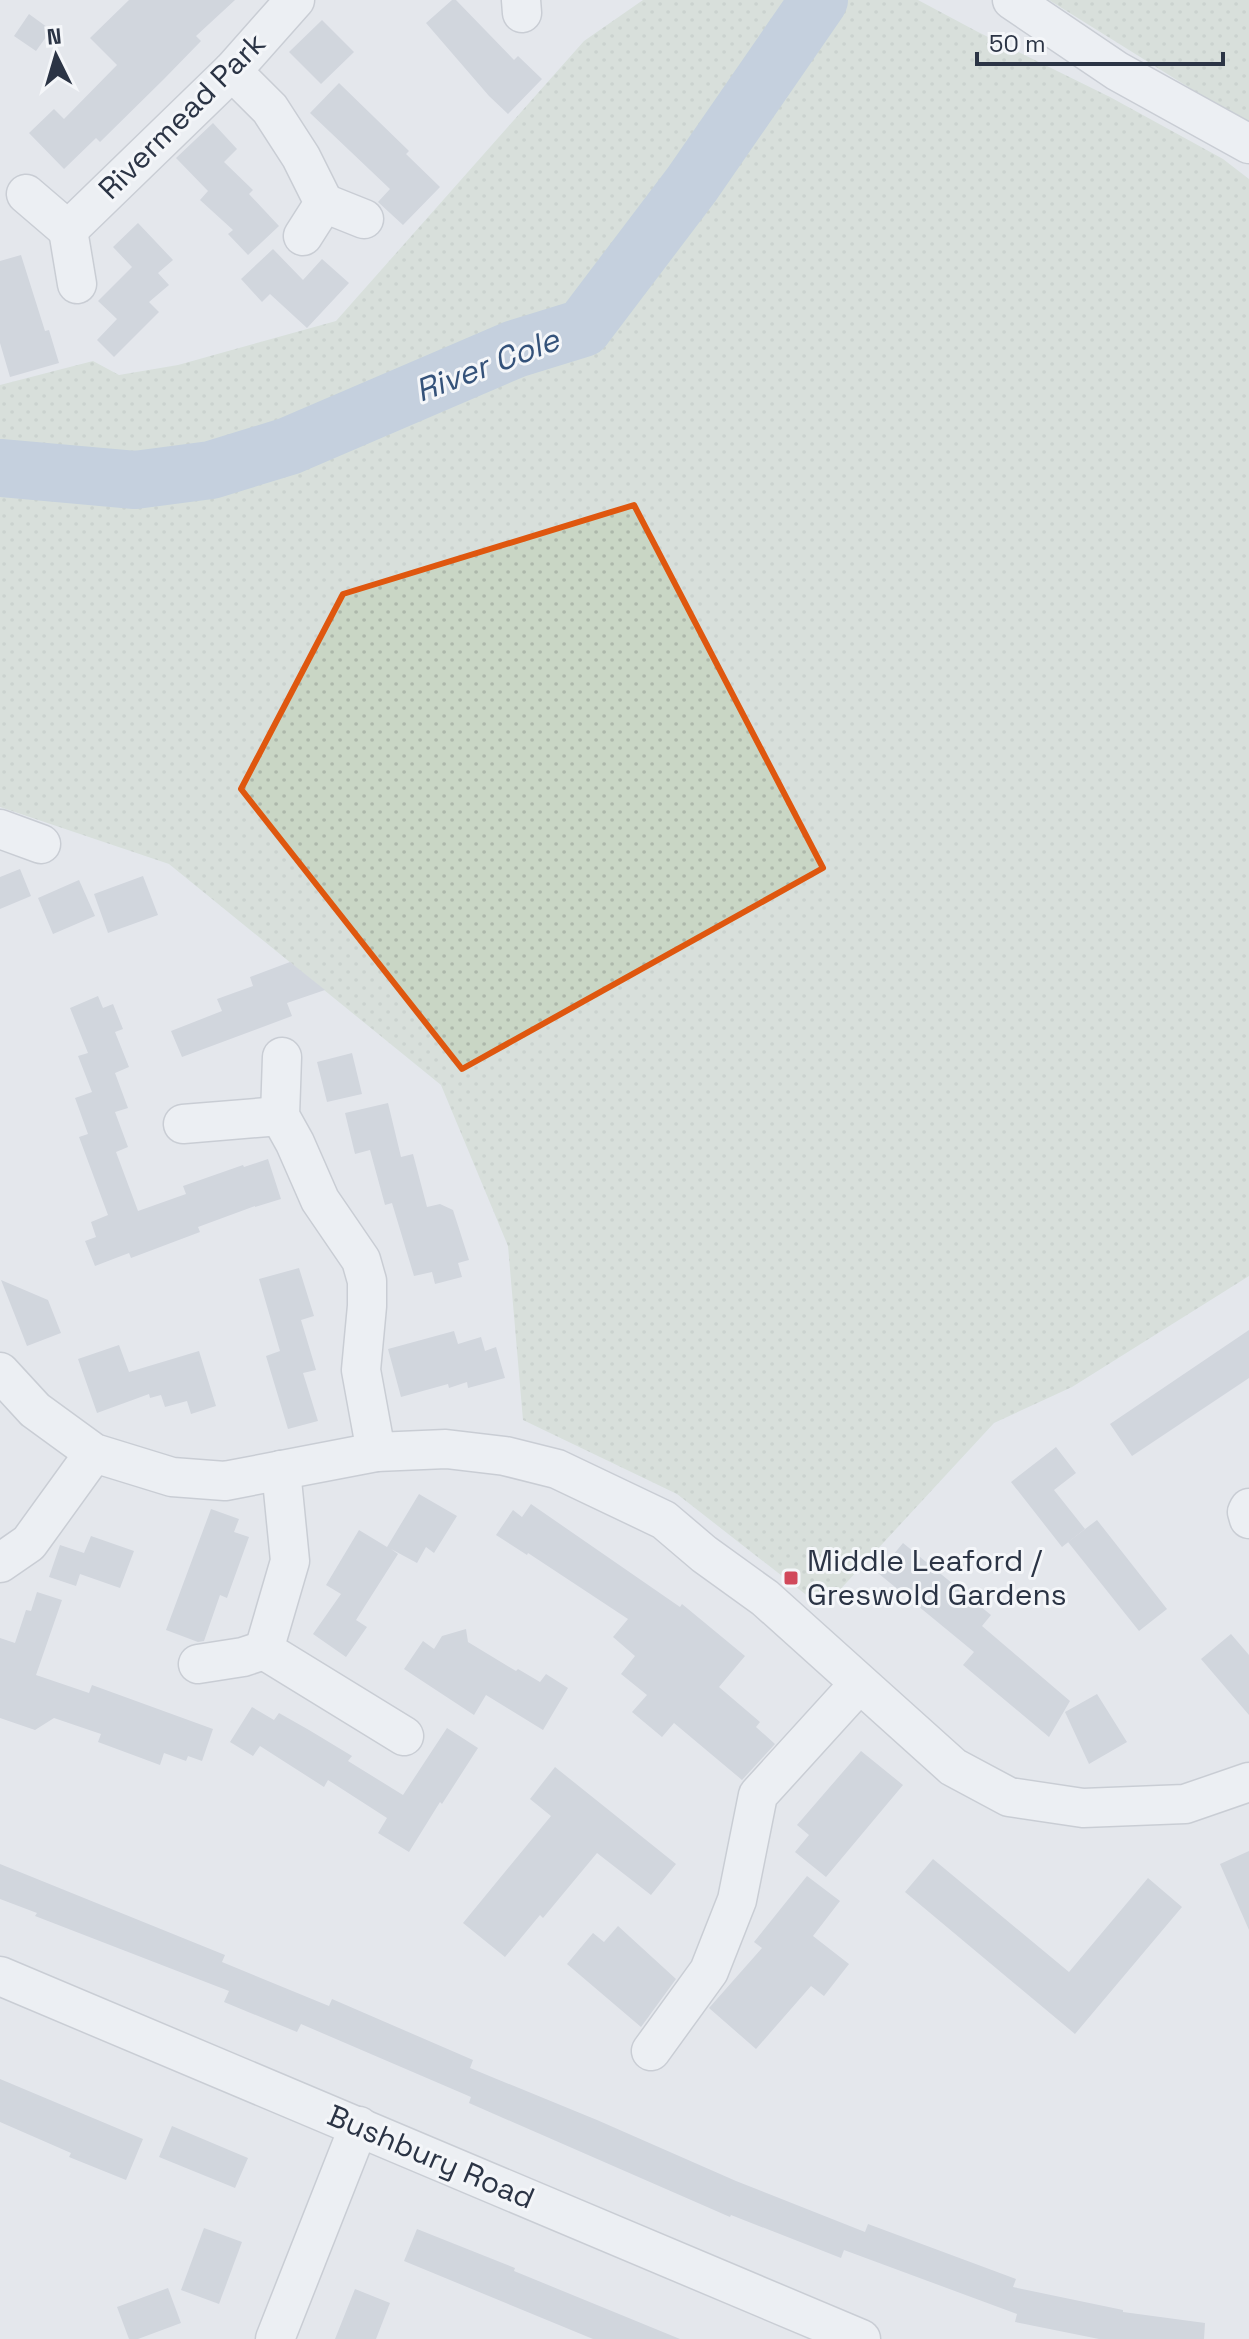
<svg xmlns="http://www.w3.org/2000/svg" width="1249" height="2339" viewBox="0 0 1249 2339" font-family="'Space Grotesk',sans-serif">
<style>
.park{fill:url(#park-dots)}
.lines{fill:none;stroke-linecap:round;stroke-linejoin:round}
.river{stroke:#9fb4cc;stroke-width:58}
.building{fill:#bbc0ca}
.minor-casing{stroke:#a9aeb7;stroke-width:41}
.minor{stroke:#f7f8fa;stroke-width:38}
.marked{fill:none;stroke:#df570f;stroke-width:6;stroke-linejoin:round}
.poi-dot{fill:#d1495b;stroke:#f4f6f9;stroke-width:3}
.labels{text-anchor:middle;stroke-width:6;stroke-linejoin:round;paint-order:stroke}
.street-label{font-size:30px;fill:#2b3445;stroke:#f4f6f9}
.poi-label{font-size:30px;fill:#2b3445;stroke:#f4f6f9;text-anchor:start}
.water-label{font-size:32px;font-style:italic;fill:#34527a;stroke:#f4f6f9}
</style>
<defs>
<pattern id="park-dots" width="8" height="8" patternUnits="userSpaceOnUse" patternTransform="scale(2)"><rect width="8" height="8" fill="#c9d6c5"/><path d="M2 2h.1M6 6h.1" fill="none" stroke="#adb8ab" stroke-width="1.8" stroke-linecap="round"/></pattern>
</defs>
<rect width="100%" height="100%" fill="#e4e7ec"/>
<!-- park -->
<g class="park">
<polygon points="643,0 918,0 978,32 1110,97 1223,159 1249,179 1249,1276 1072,1387 994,1423 823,1608 677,1494 523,1420 508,1246 441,1085 169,864 0,807 0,385 93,361 119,375 178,365 336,321 584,41"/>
<polygon points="1049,0 1249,0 1249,125"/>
</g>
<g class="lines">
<!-- river -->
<polyline class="river" points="0,468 135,480 211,470 289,446 515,349 583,328 692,184 819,0"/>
</g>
<!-- building -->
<g class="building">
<polygon points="129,0 235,0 196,36 201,41 164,79 100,142 96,138 64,169 29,133 54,109 64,119 117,65 90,38"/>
<polygon points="452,0 456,0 514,60 518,56 542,79 508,114 489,96 426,23"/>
<polygon points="29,14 51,30 36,51 14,36"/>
<polygon points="322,20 354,52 321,84 289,52"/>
<polygon points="339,83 409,151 406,154 440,187 403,225 378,202 390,189 310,113"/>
<polygon points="213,123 237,149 224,162 253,190 249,194 279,226 248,255 228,234 233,230 200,200 208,191 176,158"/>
<polygon points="138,223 173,260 158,273 169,285 149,302 159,312 114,357 97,340 117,319 98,301 132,267 113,247"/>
<polygon points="273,249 303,280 322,259 349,283 307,328 270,294 262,302 241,279"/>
<polygon points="21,255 45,331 49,330 59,363 10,377 0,343 0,261"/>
<polygon points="20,869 31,896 0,909 0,877"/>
<polygon points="143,876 158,915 108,933 94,894"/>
<polygon points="79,880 95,916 53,934 38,898"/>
<polygon points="290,962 325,990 287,1003 292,1016 182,1057 171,1031 222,1011 217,999 253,986 250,977"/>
<polygon points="98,996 103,1008 113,1004 123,1029 115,1032 129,1067 115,1073 128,1108 115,1112 128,1147 116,1152 138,1211 186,1194 183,1186 243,1165 244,1167 268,1159 281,1199 255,1207 255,1206 198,1227 200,1232 131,1258 129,1253 95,1266 85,1241 96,1237 91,1222 108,1215 79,1137 88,1134 75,1098 92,1092 78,1056 88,1053 70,1008"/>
<polygon points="352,1053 362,1094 327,1102 317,1062"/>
<polygon points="388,1103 401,1157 413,1154 427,1207 440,1204 453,1210 469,1260 458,1263 462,1277 435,1284 432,1272 414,1276 392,1203 385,1205 370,1150 355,1154 345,1113"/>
<polygon points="299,1268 314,1316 301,1320 316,1370 303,1373 318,1421 288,1429 266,1356 280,1351 259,1279"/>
<polygon points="1,1280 48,1300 61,1333 27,1346"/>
<polygon points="1249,1330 1249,1378 1132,1456 1110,1424"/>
<polygon points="454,1331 458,1344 481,1337 485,1351 496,1347 505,1378 468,1388 467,1382 449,1388 448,1384 401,1397 388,1349"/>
<polygon points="119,1345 129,1372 199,1351 216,1406 191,1414 187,1401 165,1407 161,1395 150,1398 149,1394 97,1413 78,1359"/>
<polygon points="1056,1447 1076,1473 1054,1490 1085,1529 1062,1547 1011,1482"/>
<polygon points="419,1494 457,1516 434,1553 426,1547 417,1563 391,1549 398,1554 356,1620 367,1627 346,1657 313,1634 341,1594 326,1585 359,1530 387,1547"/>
<polygon points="531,1504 680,1607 682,1604 745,1656 719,1687 760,1722 756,1727 775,1744 742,1780 674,1723 662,1737 632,1712 647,1695 621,1674 635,1656 613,1637 628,1619 528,1553 527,1555 496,1535 513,1510 522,1517"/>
<polygon points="211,1509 239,1519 234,1532 249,1537 227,1598 220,1595 204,1641 198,1642 166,1630"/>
<polygon points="1097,1520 1167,1609 1139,1631 1068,1542"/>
<polygon points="91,1536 134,1551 120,1588 80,1574 76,1586 49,1577 60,1545 84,1553"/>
<polygon points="903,1543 991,1615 982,1626 1070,1701 1049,1737 963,1665 974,1652 878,1573"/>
<polygon points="37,1592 62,1600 36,1675 89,1693 92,1685 213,1729 202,1761 188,1756 186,1761 164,1753 160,1765 98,1742 101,1734 54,1718 35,1730 0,1718 0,1638 15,1643 26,1610 31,1611"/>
<polygon points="466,1629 468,1642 516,1671 518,1669 540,1682 546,1674 568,1688 543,1730 486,1695 474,1715 404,1669 423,1641 434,1649 442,1636"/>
<polygon points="1231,1634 1249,1655 1249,1715 1201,1659"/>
<polygon points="1097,1694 1127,1742 1089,1764 1065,1712"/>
<polygon points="252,1707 274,1720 279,1713 309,1730 352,1756 348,1761 403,1795 447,1728 478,1748 442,1804 440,1802 409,1852 378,1833 387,1818 328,1780 324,1787 260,1746 253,1756 230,1742"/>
<polygon points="861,1751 903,1785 826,1877 795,1852 809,1835 797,1825"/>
<polygon points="555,1767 676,1864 651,1895 597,1853 543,1918 540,1915 505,1957 463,1923 551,1816 530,1799"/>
<polygon points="1249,1851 1249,1930 1220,1864"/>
<polygon points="933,1859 1069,1972 1148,1878 1182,1907 1075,2034 905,1892"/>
<polygon points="0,1864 225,1955 222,1962 329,2006 332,1999 473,2060 470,2068 597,2120 736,2181 865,2232 868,2224 1016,2279 1013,2287 1123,2310 1123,2312 1205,2323 1204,2339 1099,2339 1015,2322 1017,2314 844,2250 841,2258 731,2215 730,2217 469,2103 471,2097 301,2024 297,2032 224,2002 229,1991 35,1916 37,1913 0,1899"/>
<polygon points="807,1876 840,1901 813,1936 849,1964 824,1996 811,1986 756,2049 709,2008 762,1948 754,1942"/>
<polygon points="618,1926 676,1979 641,2027 567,1964 593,1933 604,1942"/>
<polygon points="0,2079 143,2139 126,2180 69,2157 71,2153 0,2122"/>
<polygon points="172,2126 248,2158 235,2188 159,2157"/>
<polygon points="204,2228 242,2242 219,2304 181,2290"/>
<polygon points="417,2229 515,2268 514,2271 680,2339 593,2339 404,2261"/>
<polygon points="168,2288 181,2323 138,2339 129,2339 117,2307"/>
<polygon points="355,2289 390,2303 376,2339 335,2339"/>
</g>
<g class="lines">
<defs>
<g id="minor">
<polyline points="521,0 522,13"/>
<polyline points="1012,0 1117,71 1249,144"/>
<polyline points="232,71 270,109 301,157 324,203 303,236"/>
<polyline points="26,194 68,230 232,71 295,0"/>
<polyline points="324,203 364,219"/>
<polyline points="68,230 77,284"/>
<polyline points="0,829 41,844"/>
<polyline points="282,1057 280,1116 295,1143 320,1200 361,1260 367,1281 367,1306 361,1370 376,1452"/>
<polyline points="183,1124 280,1116"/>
<polyline points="0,1372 35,1410 94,1453 172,1477 225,1481 376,1452 446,1449 505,1456 557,1469 664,1520 704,1554 765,1598 953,1767 1009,1797 1083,1808 1185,1804 1249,1782"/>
<polyline points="281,1470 290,1561 264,1650 404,1736"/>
<polyline points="1249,1508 1247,1512 1249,1519"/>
<polyline points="0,1563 29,1543 94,1453"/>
<polyline points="198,1664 243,1657 264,1650"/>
<polyline points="0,1976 861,2339"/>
<polyline points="651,2051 709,1971 737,1900 758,1795 859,1684"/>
<polyline points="275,2339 359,2126"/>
</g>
</defs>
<!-- minor casing -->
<use href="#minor" class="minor-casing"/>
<!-- minor -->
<use href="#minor" class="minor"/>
</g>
<!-- marked area -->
<path d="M0 0H1249V2339H0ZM634 505 823 868 462 1069 241 789 343 594Z" fill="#e4e7ec" fill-opacity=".55" fill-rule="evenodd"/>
<path class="marked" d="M634 505 823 868 462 1069 241 789 343 594Z"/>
<!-- markers -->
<rect class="poi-dot" x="783" y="1570" width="16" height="16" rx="4"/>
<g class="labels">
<!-- street labels -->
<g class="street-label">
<text transform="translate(182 116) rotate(-45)" y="10">Rivermead Park</text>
<text transform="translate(431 2157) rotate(23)" y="10">Bushbury Road</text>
</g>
<!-- poi labels -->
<g class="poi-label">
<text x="807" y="1571">Middle Leaford /<tspan x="807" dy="34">Greswold Gardens</tspan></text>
</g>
<!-- water labels -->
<g class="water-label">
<text transform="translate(487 365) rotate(-21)" y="11">River Cole</text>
</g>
</g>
<!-- north arrow -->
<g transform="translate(56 56) rotate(355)" stroke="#f4f6f9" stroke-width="6" paint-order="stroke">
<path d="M0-6L14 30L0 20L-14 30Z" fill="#2b3445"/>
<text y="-12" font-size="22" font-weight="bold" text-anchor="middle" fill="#2b3445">N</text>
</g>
<!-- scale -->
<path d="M977 52v12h246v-12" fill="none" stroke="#2b3445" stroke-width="4"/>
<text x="989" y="52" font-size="24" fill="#2b3445" stroke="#f4f6f9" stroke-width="6" paint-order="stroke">50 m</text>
</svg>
